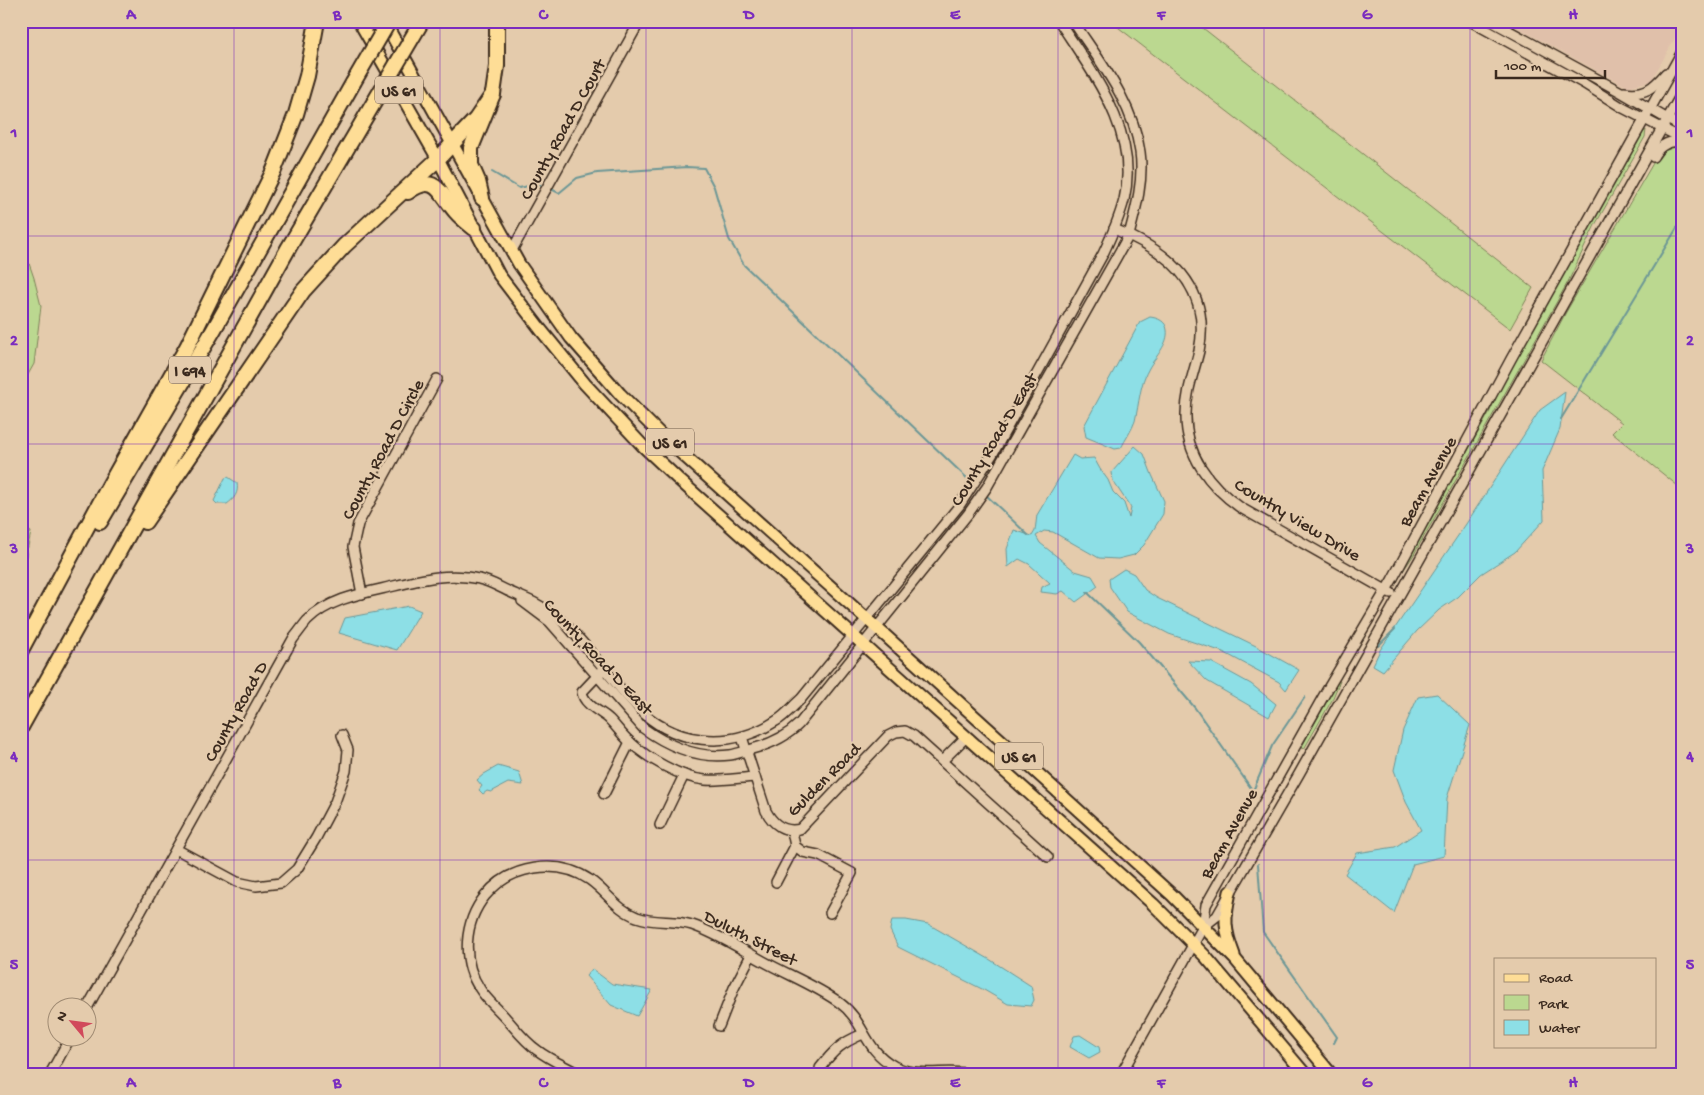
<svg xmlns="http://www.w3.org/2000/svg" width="1704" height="1095" viewBox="0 0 1704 1095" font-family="'Gochi Hand',sans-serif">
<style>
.built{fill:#e0c0aa}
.green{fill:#bbd890;stroke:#7b8157}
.water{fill:#8ddfe6;stroke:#6c9796}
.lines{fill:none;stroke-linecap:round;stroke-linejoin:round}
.stream{stroke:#6c9796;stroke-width:2}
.minor-casing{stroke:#3b2a1e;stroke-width:12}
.major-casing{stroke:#3b2a1e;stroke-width:15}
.highway-casing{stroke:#3b2a1e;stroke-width:18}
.minor{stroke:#e4cbac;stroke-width:9}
.major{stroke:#fedd96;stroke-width:11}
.highway{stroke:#fedd96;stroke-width:14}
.highway-bridge-casing{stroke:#3b2a1e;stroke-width:18;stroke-linecap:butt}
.highway-bridge{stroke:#fedd96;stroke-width:14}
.grid{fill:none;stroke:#7b2cbf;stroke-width:1;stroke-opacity:0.55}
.labels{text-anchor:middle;stroke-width:4.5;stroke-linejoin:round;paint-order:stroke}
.shield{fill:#e4cbac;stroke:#6e5a49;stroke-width:1}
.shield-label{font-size:16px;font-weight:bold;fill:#3b2a1e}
.street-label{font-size:18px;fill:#3b2a1e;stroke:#e4cbac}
.neatline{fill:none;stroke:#7b2cbf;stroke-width:2}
.grid-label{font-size:16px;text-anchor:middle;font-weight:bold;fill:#7b2cbf}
</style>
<rect width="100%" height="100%" fill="#e4cbac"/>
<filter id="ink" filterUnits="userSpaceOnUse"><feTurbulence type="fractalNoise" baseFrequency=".02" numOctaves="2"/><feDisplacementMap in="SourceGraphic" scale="10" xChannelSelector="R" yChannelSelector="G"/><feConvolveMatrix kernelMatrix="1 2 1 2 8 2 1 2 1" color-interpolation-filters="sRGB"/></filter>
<g filter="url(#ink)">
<!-- built -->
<polygon class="built" points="1505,21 1683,21 1683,24 1651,81 1627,87"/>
<!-- green -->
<g class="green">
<polygon points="1110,21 1194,21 1533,288 1510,329"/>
<polygon points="1646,130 1645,137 1595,225 1568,282 1413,556 1403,571 1401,570 1489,413 1508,372 1642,133"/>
<polygon points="1666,141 1683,150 1683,490 1612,433 1622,423 1541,360 1566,312"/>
<polygon points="21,240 34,278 41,306 34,364 21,387"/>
<polygon points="21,527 31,532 21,580"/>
<polygon points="1338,681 1340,681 1332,700 1304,749 1301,748"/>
</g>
<!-- water -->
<g class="water">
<path d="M1150 317C1158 318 1166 321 1167 330 1169 344 1155 357 1149 368 1140 383 1139 404 1135 421 1132 430 1125 440 1121 448L1115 449 1086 437 1084 426 1140 322Z"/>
<polygon points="1565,392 1560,429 1542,471 1544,520 1515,552 1481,574 1458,597 1439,610 1417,631 1383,671 1373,665 1380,650 1466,524 1540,410"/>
<polygon points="1135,446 1144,454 1152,475 1164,501 1163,514 1144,545 1134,555 1118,559 1099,558 1053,532 1044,531 1036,536 1040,543 1075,571 1092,576 1098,586 1076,602 1063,591 1057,594 1041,592 1042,587 1050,583 1029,564 1019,559 1008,567 1007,549 1014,530 1032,536 1035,531 1037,515 1073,455 1080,459 1094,458 1100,469 1108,480 1113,492 1124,503 1129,518 1131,508 1113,481 1112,472"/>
<path d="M228 477 237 483C239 493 234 499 227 504H217L214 501 225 478Z"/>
<polygon points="1124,569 1134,574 1145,590 1157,598 1256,646 1299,670 1286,690 1279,682 1223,652 1169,634 1127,612 1110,587 1109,579"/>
<polygon points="409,606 421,611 397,650 339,633 345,618"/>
<polygon points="1188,661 1211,662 1251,684 1276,704 1269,717 1207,681"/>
<polygon points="1437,694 1470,725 1447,798 1444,856 1413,864 1394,913 1345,874 1357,853 1395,847 1421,830 1406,802 1394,770 1403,730 1418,697"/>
<polygon points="498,766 519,772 523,785 508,783 491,792 487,791 483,794 479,790 482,786 477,780 484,774"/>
<polygon points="892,920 906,920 928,924 989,959 1031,986 1034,1000 1031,1006 1008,1004 984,990 898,947 890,930"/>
<polygon points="592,969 612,984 652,990 637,1016 611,1005 586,976"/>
<polygon points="1080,1035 1099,1047 1100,1052 1089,1058 1070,1047 1074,1036"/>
</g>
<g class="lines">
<!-- stream -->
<g class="stream">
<polyline points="21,28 42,21"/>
<polyline points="492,172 519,188 538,184 544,187"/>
<polyline points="551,189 559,193 577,178 597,173 687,167 704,168 714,187 729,239 744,265 971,482"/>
<polyline points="1561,419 1683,218"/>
<polyline points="986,495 1028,535"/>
<polyline points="1087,592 1139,642 1195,708 1253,791"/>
<polyline points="1378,646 1395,629"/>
<polyline points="1253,791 1272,746 1305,697"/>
<polyline points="1258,864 1263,932 1337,1037 1334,1043"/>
</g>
<defs>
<g id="minor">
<polyline points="1470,21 1583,83 1623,108 1683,139"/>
<polyline points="1491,21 1621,92 1683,128"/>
<path d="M1624 92C1645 95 1652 89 1666 73"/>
<path d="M1653 157C1659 146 1669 140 1683 142"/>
<path d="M1114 229C1168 250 1212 287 1199 351 1194 372 1186 392 1186 414 1185 454 1209 486 1241 508L1391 593"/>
<polyline points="511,252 640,21"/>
<polyline points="362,594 353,547 358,524 437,379"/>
<path d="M522 601 550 622 643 728C668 746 698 759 730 755 737 754 745 751 752 749 771 744 786 737 799 724L968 514 987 487 1129 235C1136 209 1144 180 1140 152 1133 102 1100 62 1073 21"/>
<path d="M600 673 582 692C584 705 600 711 609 719 616 726 622 735 630 742 647 758 681 778 705 780 721 781 739 778 755 777"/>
<path d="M742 737 766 811C773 824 784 833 800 829L888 736 896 732 905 731 914 736 1048 857"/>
<polyline points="942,761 966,737"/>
<polyline points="604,794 630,742"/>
<polyline points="660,825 684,775"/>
<polyline points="792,831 795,846 803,852 818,855 852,873 830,913"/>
<polyline points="176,849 237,882 256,886 281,883 297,869 316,838 335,802 346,771 348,750 342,735"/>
<polyline points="776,882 795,846"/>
<polyline points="1203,927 1206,905 1323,697 1392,580 1511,359 1683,50"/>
<path d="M87 1008 293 639C298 633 302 627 307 621 330 598 364 593 394 586 422 579 450 572 479 579 490 581 501 588 510 592 526 599 540 604 554 615 584 638 608 677 635 705 672 745 730 751 776 721 785 716 793 706 801 699L959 506 992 455 1103 254C1111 237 1119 219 1124 200 1140 133 1093 74 1059 21"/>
<polyline points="719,1026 734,988 751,955"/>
<polyline points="50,1074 70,1038"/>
<path d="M579 1074C565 1066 550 1060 537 1050 524 1041 515 1028 504 1016 496 1007 486 999 480 989 461 961 464 922 485 896 510 865 557 858 590 880 607 892 617 910 637 917 655 924 674 919 692 925 716 933 741 949 763 961 788 975 817 986 840 1003 865 1021 863 1049 894 1066 920 1079 946 1068 973 1074"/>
<path d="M821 1074 820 1068C834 1050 841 1043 863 1034"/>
<polyline points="1121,1074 1203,927 1217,916 1299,774 1683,91"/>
</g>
<g id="major">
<polyline points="359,21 438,159 499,275 541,330 585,384 642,445 677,478 1153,904 1205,956 1305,1074"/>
<polyline points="384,21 519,264 571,338 620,394 662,436 888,638 1172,895 1235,959 1331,1074"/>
<path d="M1230 892C1224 919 1224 929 1234 955"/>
</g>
<g id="highway">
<path d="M408 192C436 172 440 194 456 212 461 218 468 223 474 228"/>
<polyline points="482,198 478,181 471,165 471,148 493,94 497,66 497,21"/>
<polyline points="100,522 213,331 353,83"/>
<polyline points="145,522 303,291 344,246 438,159 476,119 493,94"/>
<polyline points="21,650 110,484 187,347 274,170 296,114 307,76 317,21"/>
<polyline points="21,727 289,247 366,116"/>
</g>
</defs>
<!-- minor casing -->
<use href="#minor" class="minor-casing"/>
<!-- major casing -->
<use href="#major" class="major-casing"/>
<!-- highway casing -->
<use href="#highway" class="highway-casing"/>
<!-- minor -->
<use href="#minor" class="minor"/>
<!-- major -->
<use href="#major" class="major"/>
<!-- highway -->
<use href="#highway" class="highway"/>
<defs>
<g id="highway-bridge">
<polyline points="353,83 389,21"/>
<polyline points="366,116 422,21"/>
</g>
</defs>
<!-- highway-bridge casing -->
<use href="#highway-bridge" class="highway-bridge-casing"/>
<!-- highway-bridge -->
<use href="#highway-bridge" class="highway-bridge"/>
</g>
</g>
<!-- grid -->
<path class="grid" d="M234 21V1074M440 21V1074M646 21V1074M852 21V1074M1058 21V1074M1264 21V1074M1470 21V1074M21 236H1683M21 444H1683M21 652H1683M21 860H1683"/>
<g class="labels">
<!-- shield labels -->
<g class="shield">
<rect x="375" y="76.5" width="48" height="27" rx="4"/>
<rect x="169" y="356.5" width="42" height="27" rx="4"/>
<rect x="646" y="428.5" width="48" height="27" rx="4"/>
<rect x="995" y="742.5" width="48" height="27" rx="4"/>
</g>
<g class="shield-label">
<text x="399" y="96">US 61</text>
<text x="190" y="376">I 694</text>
<text x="670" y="448">US 61</text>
<text x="1019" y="762">US 61</text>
</g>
<!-- street labels -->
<g class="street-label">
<text transform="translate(562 129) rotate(-61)" y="6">County Road D Court</text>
<text transform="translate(993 439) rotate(-59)" y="6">County Road D East</text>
<text transform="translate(382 449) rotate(-62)" y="6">County Road D Circle</text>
<text transform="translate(1427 481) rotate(-61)" y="6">Beam Avenue</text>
<text transform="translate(1298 519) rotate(31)" y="6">Country View Drive</text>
<text transform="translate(599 656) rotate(47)" y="6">County Road D East</text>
<text transform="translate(235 711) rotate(-61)" y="6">County Road D</text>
<text transform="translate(823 779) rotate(-45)" y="6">Gulden Road</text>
<text transform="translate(1228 833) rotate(-61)" y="6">Beam Avenue</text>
<text transform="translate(751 937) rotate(27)" y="6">Duluth Street</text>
</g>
</g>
<!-- margin -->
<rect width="1704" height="1095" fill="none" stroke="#e4cbac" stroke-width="55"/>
<!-- legend -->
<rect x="1494" y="958" width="162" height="90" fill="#e4cbac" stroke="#a08b73"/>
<rect x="1504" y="974" width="25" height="8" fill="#fedd96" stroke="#a08b73"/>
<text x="1539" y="982" font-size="15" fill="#3b2a1e">Road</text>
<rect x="1504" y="995" width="25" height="15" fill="#bbd890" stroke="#a08b73"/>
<text x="1539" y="1008" font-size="15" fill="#3b2a1e">Park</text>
<rect x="1504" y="1020" width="25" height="15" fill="#8ddfe6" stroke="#a08b73"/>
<text x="1539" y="1032" font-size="15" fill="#3b2a1e">Water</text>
<!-- north arrow -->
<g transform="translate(72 1022) rotate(299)"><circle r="24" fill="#e4cbac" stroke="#a08b73"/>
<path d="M0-4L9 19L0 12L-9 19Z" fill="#d1495b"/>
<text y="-8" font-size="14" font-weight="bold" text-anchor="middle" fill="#3b2a1e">N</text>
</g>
<!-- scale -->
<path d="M1496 70v8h109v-8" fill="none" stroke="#3b2a1e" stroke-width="2.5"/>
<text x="1504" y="70" font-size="15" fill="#3b2a1e" stroke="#e4cbac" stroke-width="4" paint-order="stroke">100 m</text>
<rect x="28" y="28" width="1648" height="1040" class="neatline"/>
<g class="grid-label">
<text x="131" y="19">A</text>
<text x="337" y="19">B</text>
<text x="543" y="19">C</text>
<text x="749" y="19">D</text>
<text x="955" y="19">E</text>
<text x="1161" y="19">F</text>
<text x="1367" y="19">G</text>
<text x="1573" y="19">H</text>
<text x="14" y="137">1</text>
<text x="1690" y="137">1</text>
<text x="14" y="345">2</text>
<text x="1690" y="345">2</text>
<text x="14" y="553">3</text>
<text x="1690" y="553">3</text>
<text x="14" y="761">4</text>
<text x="1690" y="761">4</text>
<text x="14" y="969">5</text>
<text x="1690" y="969">5</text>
<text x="131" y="1087">A</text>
<text x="337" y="1087">B</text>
<text x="543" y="1087">C</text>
<text x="749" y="1087">D</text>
<text x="955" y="1087">E</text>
<text x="1161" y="1087">F</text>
<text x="1367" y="1087">G</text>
<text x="1573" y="1087">H</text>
</g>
</svg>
